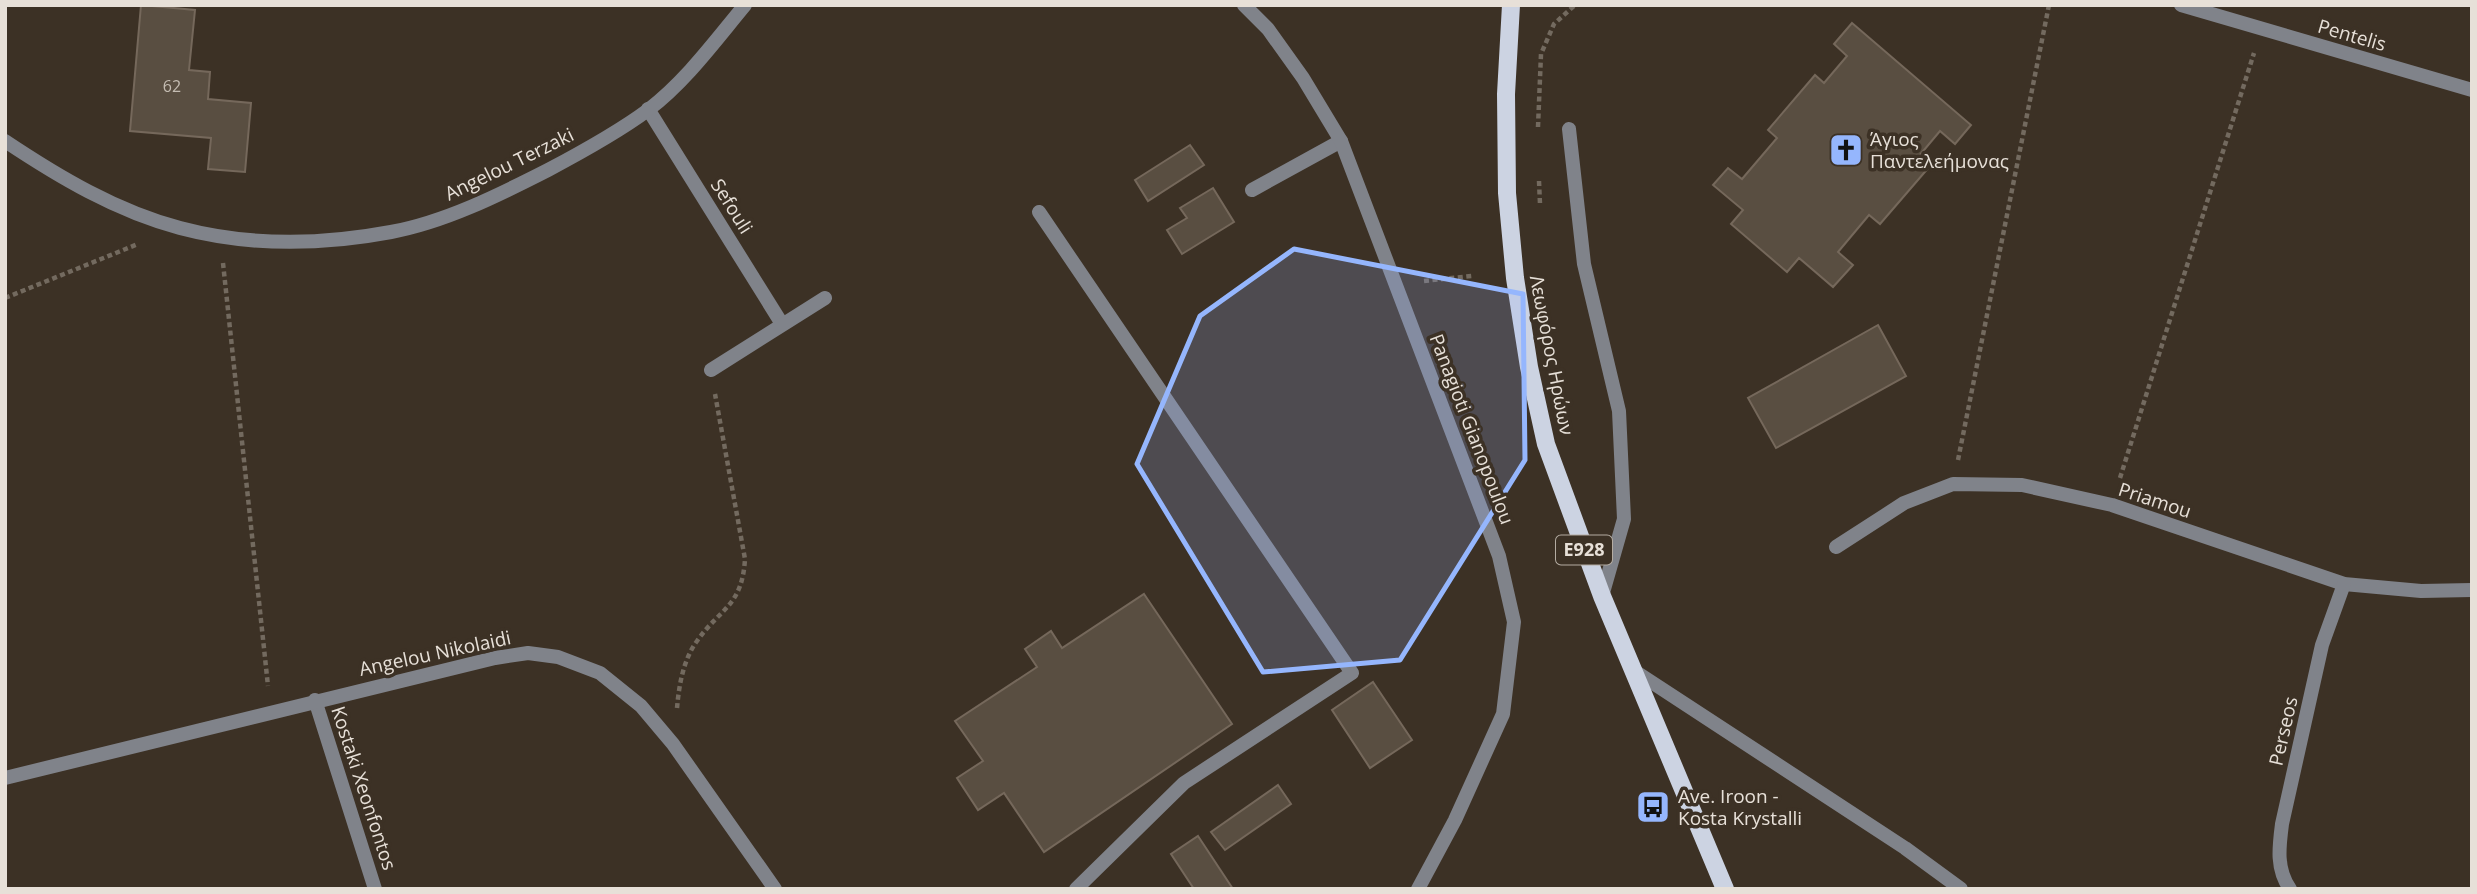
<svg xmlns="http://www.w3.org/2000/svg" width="2477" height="894" viewBox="0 0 2477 894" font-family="'Open Sans',sans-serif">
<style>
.building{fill:#594e41;stroke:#75685b;stroke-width:2}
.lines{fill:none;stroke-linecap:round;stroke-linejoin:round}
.path{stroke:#736a5f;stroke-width:4.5;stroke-dasharray:5 3.5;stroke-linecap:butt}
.service{stroke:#80838a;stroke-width:14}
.minor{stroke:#80838a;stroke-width:14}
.tertiary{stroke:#80838a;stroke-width:14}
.primary{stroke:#ccd3e2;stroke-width:18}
.marked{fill:#95b6fd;fill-opacity:0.2;stroke:#95b6fd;stroke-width:5;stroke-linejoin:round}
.labels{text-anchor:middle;stroke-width:7;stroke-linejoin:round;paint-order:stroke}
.number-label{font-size:16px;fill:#c4bcb2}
.shield{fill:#3c3125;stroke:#b4aca2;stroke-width:2}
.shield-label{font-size:18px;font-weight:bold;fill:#e7e0d8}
.street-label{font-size:19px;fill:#e7e0d8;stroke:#3c3125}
.poi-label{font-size:19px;fill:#e7e0d8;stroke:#3c3125;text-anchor:start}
</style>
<rect width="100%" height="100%" fill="#3c3125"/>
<!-- building -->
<g class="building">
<polygon points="141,5 195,10 189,70 210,72 208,99 251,103 245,172 208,169 211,138 130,131"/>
<polygon points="1852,23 1971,125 1955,144 1940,131 1919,156 1930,166 1880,224 1869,215 1838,252 1853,265 1833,287 1799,258 1787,272 1731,224 1743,210 1713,185 1728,168 1742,179 1777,138 1768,130 1815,75 1824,83 1847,56 1834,44"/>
<polygon points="1190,145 1204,165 1148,201 1135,180"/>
<polygon points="1213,188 1234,222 1182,254 1167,230 1187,218 1180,208"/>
<polygon points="1878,325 1906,376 1776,448 1748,398"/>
<polygon points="1144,594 1232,724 1044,852 1004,793 978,810 957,778 983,761 955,721 1037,667 1025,649 1051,631 1062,648"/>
<polygon points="1373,682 1412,740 1370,768 1332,710"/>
<polygon points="1278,785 1291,804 1225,850 1211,832"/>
<polygon points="1198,836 1233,889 1194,889 1171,854"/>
</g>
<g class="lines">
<!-- path -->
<g class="path">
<polyline points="1538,127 1541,54 1554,24 1575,5"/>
<polyline points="1539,181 1540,204"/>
<polyline points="223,263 268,686"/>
<polyline points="1424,281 1472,276"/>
<polyline points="5,298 138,244"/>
<polyline points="1958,460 2049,5"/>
<polyline points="2120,478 2254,53"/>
<path d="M677 708C679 686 683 660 697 641 720 608 742 607 745 559L715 394"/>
</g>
<!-- service -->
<g class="service">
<polyline points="1569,129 1584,264 1619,411 1624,519 1602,596"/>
<polyline points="1252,190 1341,141"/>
<polyline points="1039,212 1352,673 1184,783 1076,889"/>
<polyline points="1633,670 1905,848 1961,889"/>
</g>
<!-- minor -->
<g class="minor">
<polyline points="1244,5 1268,29 1303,78 1341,141 1499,556 1514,622 1503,714 1455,820 1418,889"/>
<polyline points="648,109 782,324"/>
<path d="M5 141C59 177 116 211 180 228 248 246 322 245 391 232 445 222 499 195 548 170 582 152 617 133 648 110 686 81 715 41 745 5"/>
<polyline points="711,370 825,298"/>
<polyline points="1836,547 1904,503 1953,484 2022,485 2112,505 2344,584 2421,591 2472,590"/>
<polyline points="315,700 375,889"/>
<polyline points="5,778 495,658 528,653 558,657 600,673 641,706 673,744 775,889"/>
<path d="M2290 889C2276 869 2279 847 2282 824L2322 645 2344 584"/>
</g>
<!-- tertiary -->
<polyline class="tertiary" points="2181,5 2472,90"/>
<!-- primary -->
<polyline class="primary" points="1511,5 1506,94 1507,193 1515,278 1529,367 1546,444 1602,596 1725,889"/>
</g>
<!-- marked area -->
<path class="marked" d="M1294 249 1523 294 1525 460 1400 660 1263 672 1137 464 1200 316Z"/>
<!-- icons -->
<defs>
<symbol id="church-square" viewBox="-11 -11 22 22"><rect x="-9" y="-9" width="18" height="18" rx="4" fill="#95b6fd" stroke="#3c3125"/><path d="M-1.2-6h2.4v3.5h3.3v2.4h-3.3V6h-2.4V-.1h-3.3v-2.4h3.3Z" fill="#111"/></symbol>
<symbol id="bus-square" viewBox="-11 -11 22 22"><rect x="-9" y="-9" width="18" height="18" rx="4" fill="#95b6fd" stroke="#3c3125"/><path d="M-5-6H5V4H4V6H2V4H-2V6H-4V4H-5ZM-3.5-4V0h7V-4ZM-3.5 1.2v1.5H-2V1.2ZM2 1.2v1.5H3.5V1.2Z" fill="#111"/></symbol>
</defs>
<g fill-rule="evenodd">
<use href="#church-square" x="1827" y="131" width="38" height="38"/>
<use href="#bus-square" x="1634" y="788" width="38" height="38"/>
</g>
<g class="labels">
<!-- number labels -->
<g class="number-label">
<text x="172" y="92">62</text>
</g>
<!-- shield labels -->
<rect class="shield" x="1556" y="535.5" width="56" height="29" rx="5"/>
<g class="shield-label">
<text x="1584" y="556">E928</text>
</g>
<!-- street labels -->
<g class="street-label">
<text transform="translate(2352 35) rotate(16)" y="7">Pentelis</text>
<text transform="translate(509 164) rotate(-26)" y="7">Angelou Terzaki</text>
<text transform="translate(732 206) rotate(58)" y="7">Sefouli</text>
<text transform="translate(1552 355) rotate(79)" y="7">Λεωφόρος Ηρώων</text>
<text transform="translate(1472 429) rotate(69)" y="7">Panagioti Gianopoulou</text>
<text transform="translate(2155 500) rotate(18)" y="7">Priamou</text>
<text transform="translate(435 653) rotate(-12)" y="7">Angelou Nikolaidi</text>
<text transform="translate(2283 731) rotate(-77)" y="7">Perseos</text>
<text transform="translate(364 788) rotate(72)" y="7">Kostaki Xeonfontos</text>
</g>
<!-- poi labels -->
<g class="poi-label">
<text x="1870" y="146">Άγιος<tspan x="1870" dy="22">Παντελεήμονας</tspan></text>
<text x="1678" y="803">Ave. Iroon -<tspan x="1678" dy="22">Kosta Krystalli</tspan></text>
</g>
</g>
<!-- border -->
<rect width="2477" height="894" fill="none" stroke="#e7e0d8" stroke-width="14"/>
</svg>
